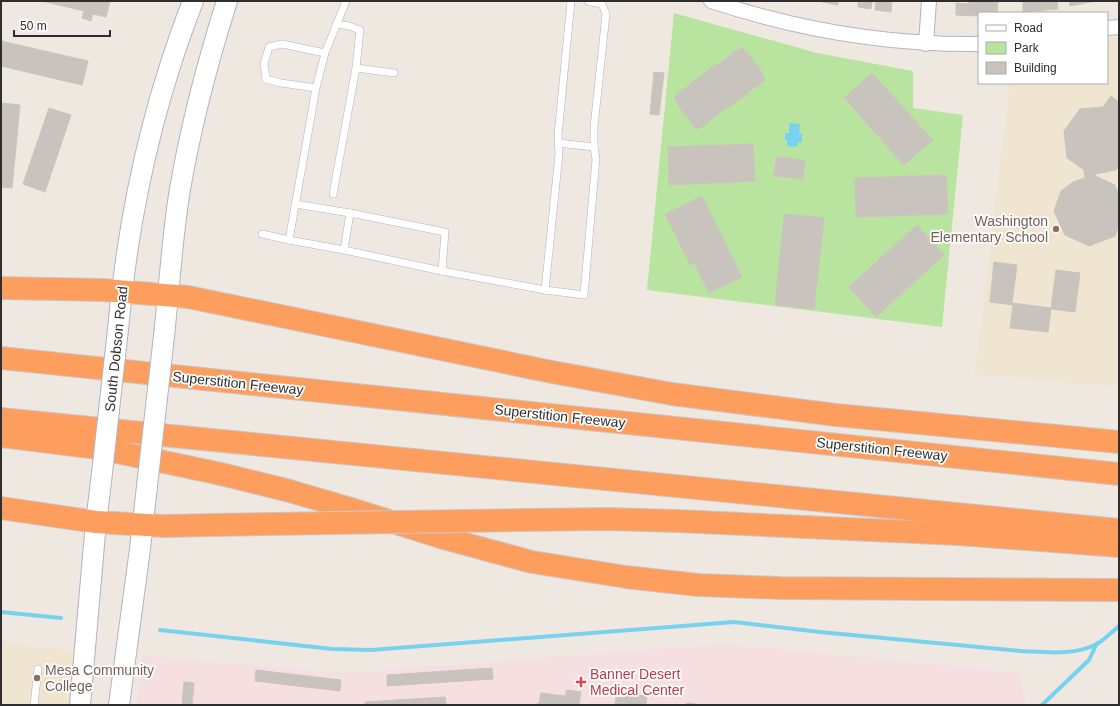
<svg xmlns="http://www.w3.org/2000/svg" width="1120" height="706" viewBox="0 0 1120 706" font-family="Arial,sans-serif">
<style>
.education{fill:#f0e5d1}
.medical{fill:#f5dfe1}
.green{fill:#b9e49f;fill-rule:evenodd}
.water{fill:#77d2ee}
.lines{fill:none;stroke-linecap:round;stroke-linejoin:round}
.stream{stroke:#77d2ee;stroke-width:4}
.building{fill:#c8c3bc;stroke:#cbc4ba}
.service-casing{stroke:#b1b4be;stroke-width:8}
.minor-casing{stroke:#b1b4be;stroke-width:16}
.secondary-casing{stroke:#b1b4be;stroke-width:22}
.motorway-casing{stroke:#c9c9c9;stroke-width:24}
.service{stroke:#fff;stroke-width:7}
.minor{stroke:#fff;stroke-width:14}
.secondary{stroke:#fff;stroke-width:20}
.motorway{stroke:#fd9e5e;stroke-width:22}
.secondary-bridge-casing{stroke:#b1b4be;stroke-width:22;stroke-linecap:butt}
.motorway-bridge-casing{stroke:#c9c9c9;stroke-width:24;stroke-linecap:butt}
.secondary-bridge{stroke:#fff;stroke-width:20}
.motorway-bridge{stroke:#fd9e5e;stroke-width:22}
.education-dot{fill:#8d6e63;stroke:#fff;stroke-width:1.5}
.health-dot{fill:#e0444e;stroke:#fff;stroke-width:1.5}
.labels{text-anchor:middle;stroke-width:3.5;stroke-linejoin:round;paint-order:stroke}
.education-label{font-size:14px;fill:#785e54;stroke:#fff;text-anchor:end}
.street-label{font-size:14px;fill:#2e2e2e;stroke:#fff}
.health-label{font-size:14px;fill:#be3a42;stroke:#fff;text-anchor:start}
</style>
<rect width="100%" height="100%" fill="#efe8e1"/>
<!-- education -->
<g class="education">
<polygon points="1119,27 1119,387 975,374 1010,83 1107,83 1107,28"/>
<polygon points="1,642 75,651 70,705 1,705"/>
</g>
<!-- medical -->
<polygon class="medical" points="727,644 1020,673 1026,705 135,705 139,690 143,656 344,673"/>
<!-- green -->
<path class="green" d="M674 13 817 53 913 71V108L963 115 942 327 647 290ZM743 48 760 69 765 80C752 90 739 101 724 109 714 115 707 124 696 129L679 107 674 97 735 51ZM872 73 933 140 905 165 844 99ZM786 133 802 134C799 141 797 145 789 147L790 145 786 144ZM753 144 755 181 669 185 668 147ZM775 158 805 160 803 179 774 176ZM946 175 948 214 856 217 855 178ZM702 196 742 277 709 293 694 263 690 265 665 214ZM784 214 824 219 814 309 775 305ZM917 225 944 255 876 317 849 287Z"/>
<!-- water -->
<polygon class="water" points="789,123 800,124 799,133 802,134 802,143 798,142 798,146 795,146 795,147 789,147 789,145 786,145 787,141 785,140 785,133 789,133"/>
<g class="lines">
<!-- stream -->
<g class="stream">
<polyline points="1,612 61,618"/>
<path d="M160 630 332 649 371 650 734 622 820 632 1020 651C1045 652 1074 656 1097 644 1105 639 1112 632 1119 626"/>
<polyline points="1042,705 1089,660 1097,643"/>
</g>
</g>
<!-- building -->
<g class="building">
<polygon points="42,1 110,1 106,17 93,14 91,21 82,18 84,11"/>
<polygon points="822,1 838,1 838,5 822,2"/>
<polygon points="858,1 872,1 871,9 858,7"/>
<polygon points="876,1 892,1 891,12 875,10"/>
<polygon points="969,1 998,1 997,13 979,13 979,16 956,15 956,3 969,4"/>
<polygon points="1023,1 1057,1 1058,9 1023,12"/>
<polygon points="1069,1 1096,1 1070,6"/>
<polygon points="1,41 88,61 82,85 1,66"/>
<polygon points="743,48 760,69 765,80 731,106 724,109 704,126 696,129 679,107 674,97 713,66 720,63 735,51"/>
<polygon points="654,72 664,73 659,115 650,114"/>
<polygon points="872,73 933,140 904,165 844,98"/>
<polygon points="1111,96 1119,102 1119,167 1116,170 1095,174 1095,176 1115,185 1119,195 1119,225 1115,236 1089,246 1065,235 1054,211 1061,191 1073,182 1085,178 1084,170 1067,158 1064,131 1080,109 1103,107"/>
<polygon points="1,103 20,105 12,188 1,187"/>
<polygon points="49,108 71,115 45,192 23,184"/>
<polygon points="753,144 755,181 669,185 668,147"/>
<polygon points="776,157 805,160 803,179 774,176"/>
<polygon points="946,175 948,214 856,217 855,178"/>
<polygon points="702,196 742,277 709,293 694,263 690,265 665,214"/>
<polygon points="784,214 824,218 814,309 775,305"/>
<polygon points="917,225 944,255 876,317 849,287"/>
<polygon points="994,262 1017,265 1012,303 1051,308 1056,270 1080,273 1075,312 1051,309 1048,332 1010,328 1013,305 990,302"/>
<polygon points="492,668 493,679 387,686 387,675"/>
<polygon points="256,670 341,680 340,691 255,681"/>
<polygon points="184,682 194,683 192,705 182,705"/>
<polygon points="567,690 581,692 579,705 537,705 537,703 539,704 541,693 565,696"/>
<polygon points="625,694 647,696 646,705 615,705 616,697 624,698"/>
<polygon points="445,697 446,705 366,705 365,702"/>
<polygon points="687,703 694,704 707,705 686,705"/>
</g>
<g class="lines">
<defs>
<g id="service">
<polyline points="571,1 558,135 559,154 545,290 584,295 596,159 594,147 594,127 606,14 602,4 588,1"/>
<polyline points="325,53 282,44 269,47 264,64 266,79 281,83 316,88 325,53 346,1"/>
<polyline points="356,68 394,73"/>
<polyline points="558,143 594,147"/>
<polyline points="333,194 356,68 360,30 349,26 336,24"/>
<polyline points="295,204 350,213 344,250 289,240 316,88"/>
<polyline points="262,234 289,240"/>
<polyline points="344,250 442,271 445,232 350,213"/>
<polyline points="442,271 545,290"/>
<polyline points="34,705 38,669"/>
</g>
<g id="minor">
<path d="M711 1C799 30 886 45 979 44"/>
<polyline points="1107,28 1119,27"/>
<polyline points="926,44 929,1"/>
</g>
<g id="secondary">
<path d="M118 329C128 217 152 106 193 1"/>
<path d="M164 336C169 289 172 241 179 195 190 129 207 64 227 1"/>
<polyline points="80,705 96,522 101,482"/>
<polyline points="119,705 140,549 147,486"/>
</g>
<g id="motorway">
<polyline points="1,288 103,290 188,297 552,372 672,394 836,415 1119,442"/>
<polyline points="1,358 1119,474"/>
<polyline points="1,419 1119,530"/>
<polyline points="1,436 98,448 221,474 286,490 348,508 447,539 532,562 626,577 698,585 780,588 1119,590"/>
<polyline points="1,508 96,522 165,526 212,525"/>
<polyline points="523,520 607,519 677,521 958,534 1119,546"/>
</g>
</defs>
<!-- service casing -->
<use href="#service" class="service-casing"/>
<!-- minor casing -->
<use href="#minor" class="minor-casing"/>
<!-- secondary casing -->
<use href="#secondary" class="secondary-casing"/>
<!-- motorway casing -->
<use href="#motorway" class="motorway-casing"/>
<!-- service -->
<use href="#service" class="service"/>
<!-- minor -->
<use href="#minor" class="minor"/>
<!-- secondary -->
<use href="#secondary" class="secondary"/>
<!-- motorway -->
<use href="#motorway" class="motorway"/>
<defs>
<g id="secondary-bridge">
<polyline points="101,482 118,329"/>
<polyline points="147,486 164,336"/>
</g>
<polyline id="motorway-bridge" points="212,525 523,520"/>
</defs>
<!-- secondary-bridge casing -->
<use href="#secondary-bridge" class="secondary-bridge-casing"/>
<!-- motorway-bridge casing -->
<use href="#motorway-bridge" class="motorway-bridge-casing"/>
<!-- secondary-bridge -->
<use href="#secondary-bridge" class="secondary-bridge"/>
<!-- motorway-bridge -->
<use href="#motorway-bridge" class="motorway-bridge"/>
</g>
<!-- markers -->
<g class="education-dot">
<circle cx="1056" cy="229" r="4"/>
<circle cx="37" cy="678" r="4"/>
</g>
<path class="health-dot" d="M579 676h4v4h4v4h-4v4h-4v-4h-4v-4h4z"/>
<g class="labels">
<!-- education labels -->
<g class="education-label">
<text x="1048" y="226">Washington<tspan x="1048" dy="16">Elementary School</tspan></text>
<text x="45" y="675" text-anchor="start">Mesa Community<tspan x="45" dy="16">College</tspan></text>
</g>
<!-- street labels -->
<g class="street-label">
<text transform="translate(116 349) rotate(-84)" y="5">South Dobson Road</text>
<text transform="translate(238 383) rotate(6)" y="5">Superstition Freeway</text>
<text transform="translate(560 416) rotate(6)" y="5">Superstition Freeway</text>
<text transform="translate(882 449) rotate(6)" y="5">Superstition Freeway</text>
</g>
<!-- health labels -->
<g class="health-label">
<text x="590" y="679">Banner Desert<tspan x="590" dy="16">Medical Center</tspan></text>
</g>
</g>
<!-- border -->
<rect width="1120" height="706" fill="none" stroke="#2e2e2e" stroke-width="4"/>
<!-- legend -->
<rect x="978" y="12" width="130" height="72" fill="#ffffff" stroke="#ababab"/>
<rect x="986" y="25" width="20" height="6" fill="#ffffff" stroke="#ababab"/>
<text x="1014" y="32" font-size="12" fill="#2e2e2e">Road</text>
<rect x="986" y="42" width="20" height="12" fill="#b9e49f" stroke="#ababab"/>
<text x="1014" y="52" font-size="12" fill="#2e2e2e">Park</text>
<rect x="986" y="62" width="20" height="12" fill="#c8c3bc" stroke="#ababab"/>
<text x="1014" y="72" font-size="12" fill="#2e2e2e">Building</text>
<!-- scale -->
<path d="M14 30v6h96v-6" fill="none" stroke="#2e2e2e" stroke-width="2"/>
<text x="20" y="30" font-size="12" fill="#2e2e2e" stroke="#ffffff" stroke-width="3" paint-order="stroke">50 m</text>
</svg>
